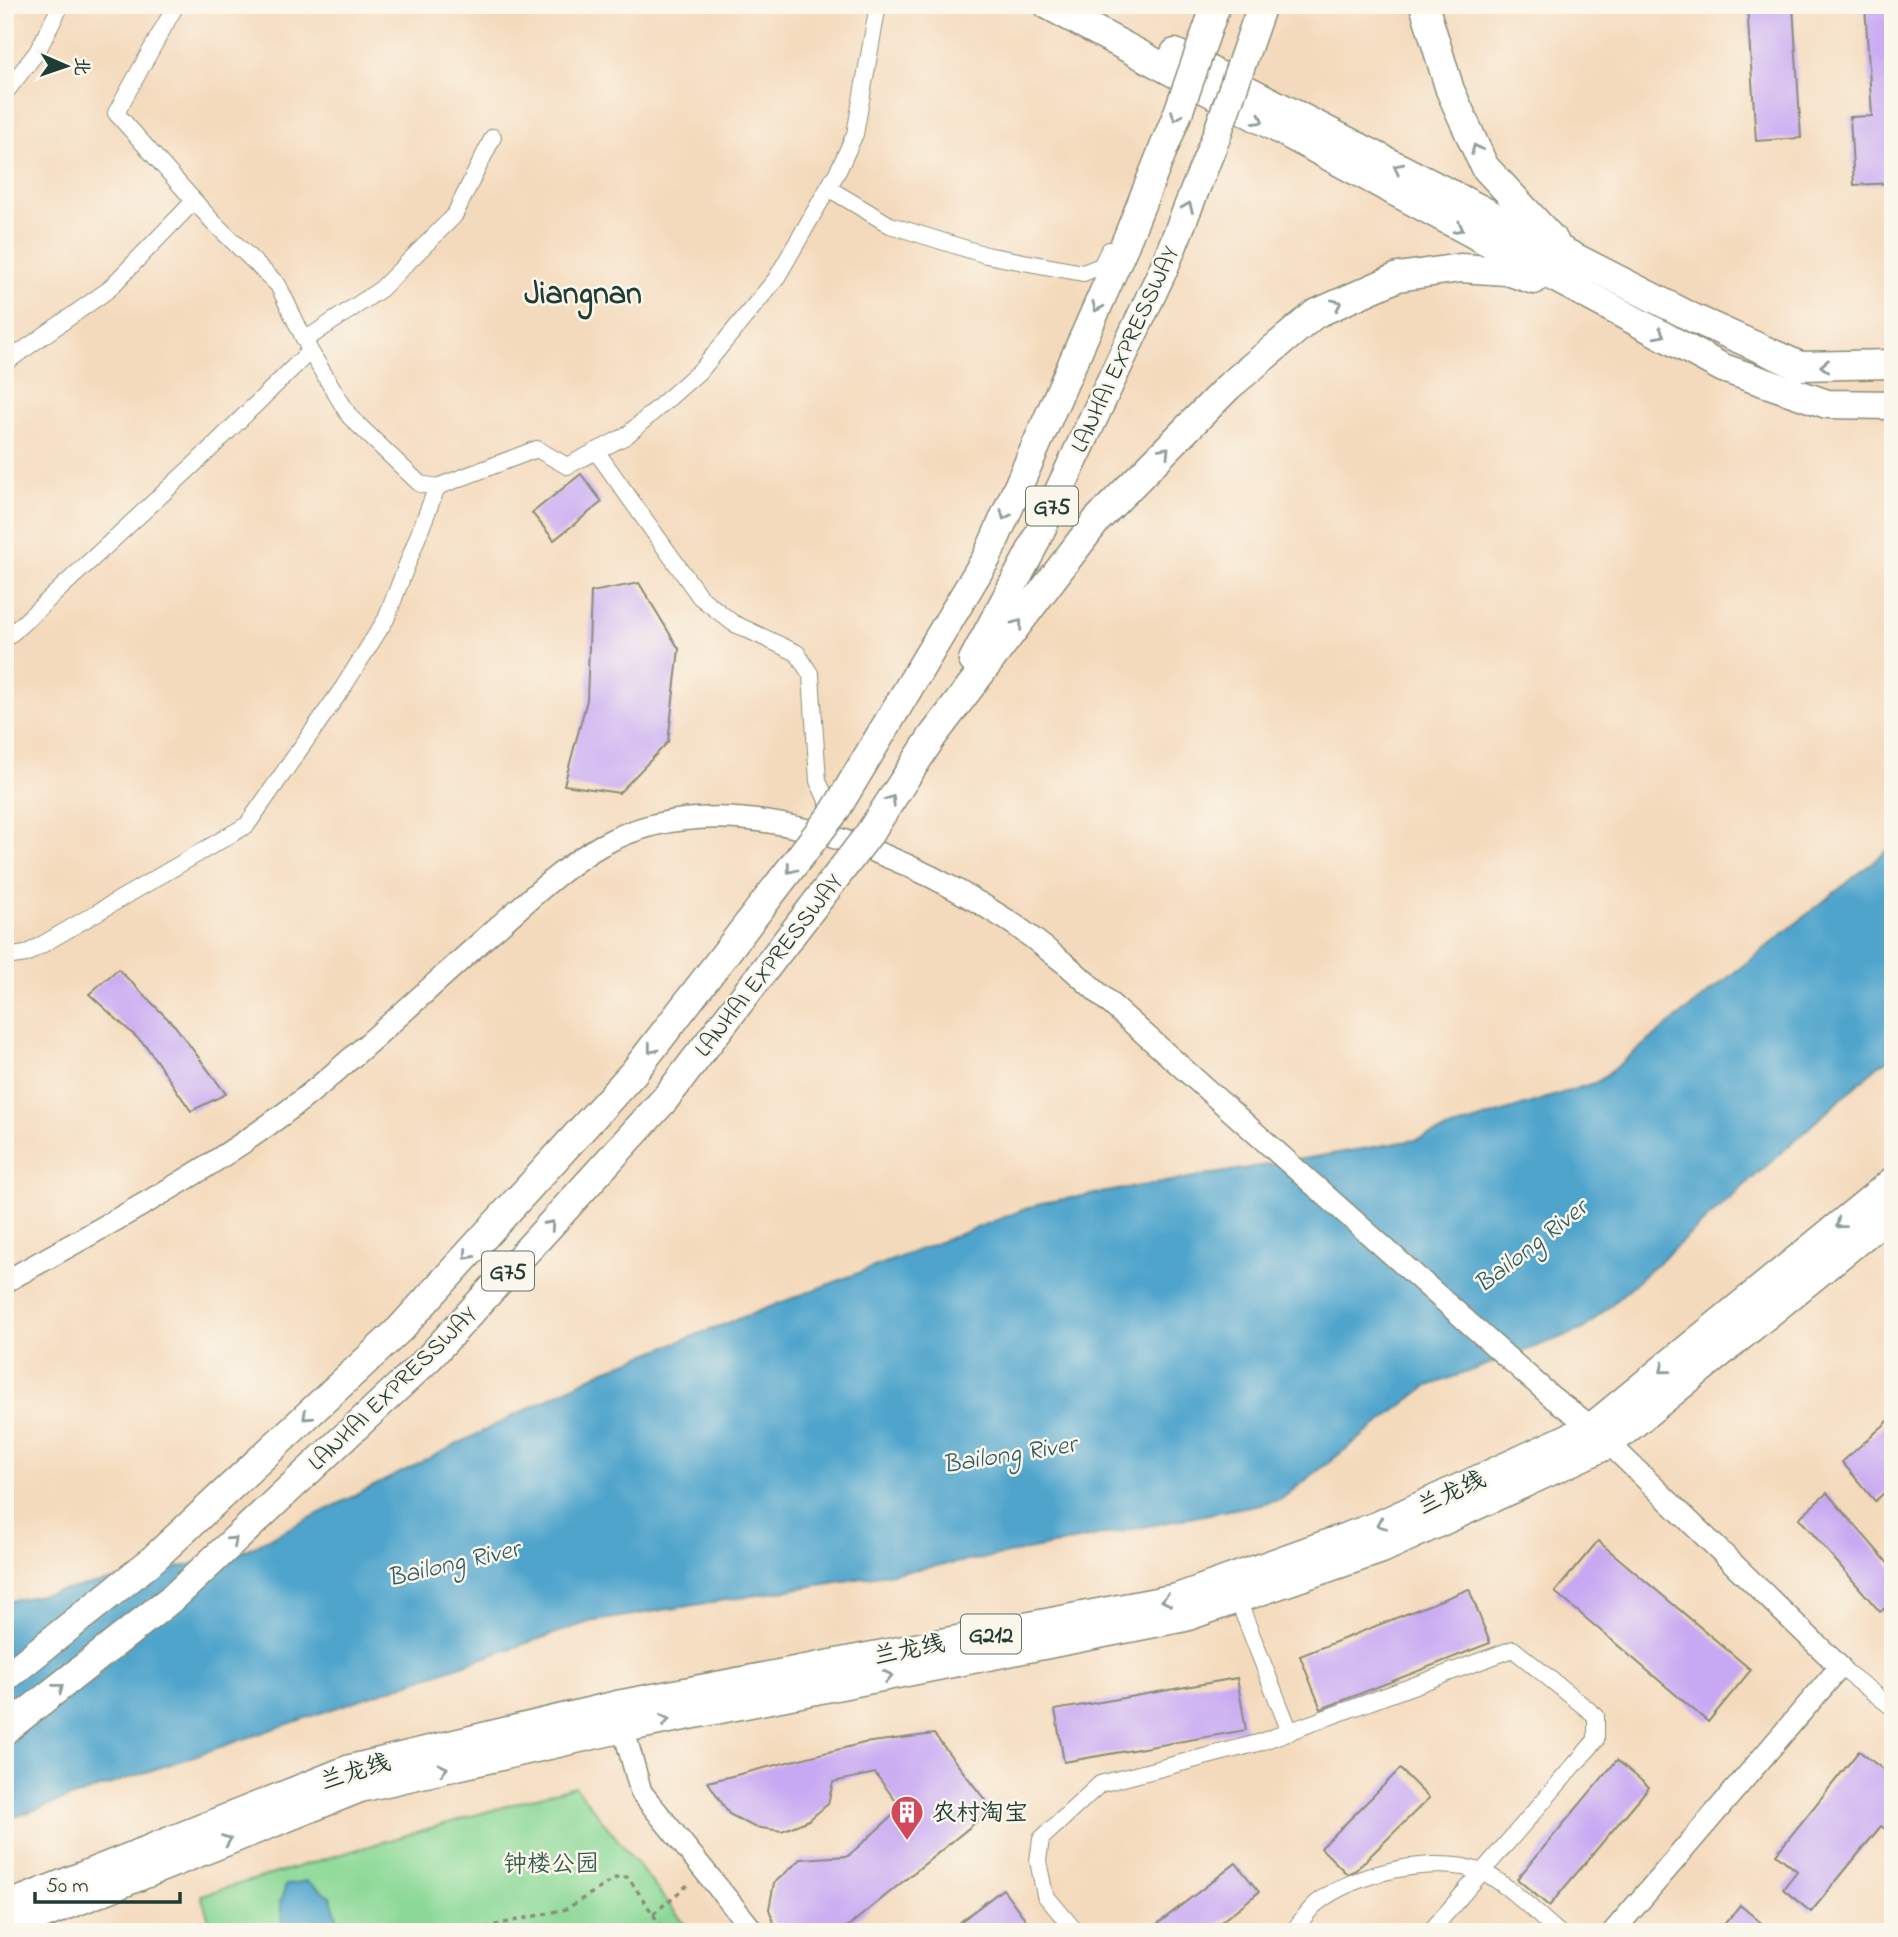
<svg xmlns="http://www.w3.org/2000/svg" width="1898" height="1937" viewBox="0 0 1898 1937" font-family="'Indie Flower','LXGW WenKai TC',sans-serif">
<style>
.green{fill:#8cd997;stroke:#568b66;stroke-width:2}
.water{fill:#50a4cc;stroke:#387080;stroke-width:2}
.building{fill:#c7a8f3}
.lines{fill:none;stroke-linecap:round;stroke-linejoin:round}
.street-casing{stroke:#8a8c78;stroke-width:18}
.secondary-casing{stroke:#8a8c78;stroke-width:24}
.highway-casing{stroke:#8a8c78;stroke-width:31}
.path{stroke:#8a8c78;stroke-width:3.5;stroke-dasharray:5 5;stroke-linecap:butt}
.street{stroke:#fff;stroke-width:16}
.secondary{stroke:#fff;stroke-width:21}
.highway{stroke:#fff;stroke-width:28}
.highway-bridge-casing{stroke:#8a8c78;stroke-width:31;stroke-linecap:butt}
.highway-bridge{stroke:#fff;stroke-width:28}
.oneway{stroke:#8f9e9a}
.labels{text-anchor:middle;stroke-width:5;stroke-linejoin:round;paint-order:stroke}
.shield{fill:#fbf7ec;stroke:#61756b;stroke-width:2}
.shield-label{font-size:23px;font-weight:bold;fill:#1f3d34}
.street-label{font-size:24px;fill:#1f3d34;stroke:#fbf7ec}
.poi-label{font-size:24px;fill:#1f3d34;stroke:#fbf7ec;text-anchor:start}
.park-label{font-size:24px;fill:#355c48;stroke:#fbf7ec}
.water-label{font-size:26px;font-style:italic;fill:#2e5c62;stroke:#fbf7ec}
.district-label{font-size:32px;font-weight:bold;fill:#1f3d34;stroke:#fbf7ec}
</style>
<rect width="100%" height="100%" fill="#fbf7ec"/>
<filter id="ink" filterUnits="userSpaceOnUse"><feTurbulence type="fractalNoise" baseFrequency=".0143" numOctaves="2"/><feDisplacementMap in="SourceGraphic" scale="14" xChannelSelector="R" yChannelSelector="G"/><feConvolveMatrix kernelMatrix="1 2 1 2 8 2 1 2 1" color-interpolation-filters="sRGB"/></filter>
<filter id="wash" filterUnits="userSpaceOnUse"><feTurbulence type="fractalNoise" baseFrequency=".00686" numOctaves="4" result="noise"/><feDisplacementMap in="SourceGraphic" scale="28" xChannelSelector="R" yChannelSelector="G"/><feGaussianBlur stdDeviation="1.57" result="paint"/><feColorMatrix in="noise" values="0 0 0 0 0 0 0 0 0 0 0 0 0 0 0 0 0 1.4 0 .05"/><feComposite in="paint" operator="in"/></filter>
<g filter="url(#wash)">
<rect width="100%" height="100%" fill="#f4dabc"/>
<!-- green -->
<polygon class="green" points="575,1786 691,1932 213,1932 201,1895"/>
<!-- water -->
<g class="water">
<polygon points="1893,846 1893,1057 1879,1065 1584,1329 1426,1387 1280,1500 992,1557 589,1622 5,1820 5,1602 234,1556 605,1370 1041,1203 1415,1140 1597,1082"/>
<polygon points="306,1881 330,1896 342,1932 284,1932 280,1902 286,1885"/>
</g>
<g id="blocks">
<!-- building -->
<g class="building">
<polygon points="1747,5 1793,5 1801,138 1756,141"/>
<polygon points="1865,5 1893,5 1893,183 1854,185 1850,117 1872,116"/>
<polygon points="581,474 602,502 554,540 532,513"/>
<polygon points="639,583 679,649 668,742 619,793 564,785 587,700 591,592"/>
<polygon points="118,969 175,1026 226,1094 191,1111 146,1046 89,994"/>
<polygon points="1893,1417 1893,1485 1875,1501 1842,1462"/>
<polygon points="1827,1493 1893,1569 1893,1602 1880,1612 1799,1518"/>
<polygon points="1598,1541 1751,1670 1708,1722 1555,1592"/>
<polygon points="1469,1589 1490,1643 1321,1709 1300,1656"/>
<polygon points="1237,1678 1246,1730 1064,1762 1055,1710"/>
<polygon points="934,1734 992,1809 841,1932 777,1932 769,1909 774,1883 801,1859 848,1856 901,1808 875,1773 833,1782 828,1804 809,1820 782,1831 754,1827 729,1814 708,1782 864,1743"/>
<polygon points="1859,1751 1893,1777 1893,1835 1881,1826 1811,1912 1783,1889 1797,1871 1776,1854"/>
<polygon points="1617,1760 1649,1787 1549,1906 1517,1879"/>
<polygon points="1400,1769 1429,1798 1356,1870 1347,1874 1321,1848"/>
<polygon points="1236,1863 1259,1892 1208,1932 1147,1932"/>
<polygon points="1003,1889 1026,1920 1010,1932 947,1932"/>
<polygon points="1740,1905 1772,1932 1718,1932"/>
</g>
</g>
</g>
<g filter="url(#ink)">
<use href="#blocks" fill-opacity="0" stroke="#8a8c78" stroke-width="2"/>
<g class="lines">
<defs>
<g id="street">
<polyline points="176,5 116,113 214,223 278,285 310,351 350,417 420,484 437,487 537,449 567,466 626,436 702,369 776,279 839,169 855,134 878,5"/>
<polyline points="5,93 37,52 61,5"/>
<polyline points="828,188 890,225 986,255 1083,273 1101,266 1109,250"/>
<polyline points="305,340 381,289 454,216 493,137"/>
<polyline points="5,363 108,290 194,201"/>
<polyline points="596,451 700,597 733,623 797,653 811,675 818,781 835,818"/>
<polyline points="7,638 199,460 310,351"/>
<polyline points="5,957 26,954 247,825 344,686 386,619 437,487"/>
<polyline points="1236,1595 1290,1732"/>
<polyline points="1840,1667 1893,1708"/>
<polyline points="1076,1932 1045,1895 1038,1861 1041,1839 1100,1784 1258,1743 1513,1649 1596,1716 1596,1740 1430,1932"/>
<path d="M1293 1932C1300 1923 1308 1910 1317 1903 1355 1872 1435 1855 1482 1872 1502 1879 1540 1917 1558 1932"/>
</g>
<g id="secondary">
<path d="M5 1282C112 1221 224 1165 319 1086 378 1036 435 983 492 932 527 902 560 869 600 846 725 776 898 850 1007 920 1028 933 1047 950 1067 965L1553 1398 1592 1427 1840 1667 1613 1932"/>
<polyline points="619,1713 641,1792 754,1932"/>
</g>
<g id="highway">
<polyline points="1048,5 1723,368 1827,404 1893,405"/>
<polyline points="1424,5 1450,90 1484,166 1554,241"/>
<polyline points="1175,53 1695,319 1800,366 1893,364"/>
<polyline points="973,660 1029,555 1163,270"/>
<polyline points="896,709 987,557 1125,244"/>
<polyline points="932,737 1097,520 1228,387 1315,314 1398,277 1460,268 1507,271 1534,280"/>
<polyline points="5,1907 350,1769 617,1705 1177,1598 1377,1526 1592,1427 1893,1181"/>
<polyline points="5,1930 360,1788 624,1728 1185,1617 1382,1549 1609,1444 1893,1212"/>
</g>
</defs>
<!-- street casing -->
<use href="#street" class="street-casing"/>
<!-- secondary casing -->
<use href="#secondary" class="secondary-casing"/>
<!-- highway casing -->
<use href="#highway" class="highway-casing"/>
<!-- path -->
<g class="path">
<polyline points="653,1914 690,1883"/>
<polyline points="465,1932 566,1909 616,1878 628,1877 665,1932"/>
</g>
<!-- street -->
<use href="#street" class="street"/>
<!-- secondary -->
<use href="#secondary" class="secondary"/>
<!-- highway -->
<use href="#highway" class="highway"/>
<defs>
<g id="highway-bridge">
<polyline points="1125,244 1179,110 1216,5"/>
<polyline points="1163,270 1216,137 1262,5"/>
<polyline points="5,1678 149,1563 400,1329 634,1072 835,811 896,709"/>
<polyline points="5,1730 176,1595 429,1358 665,1099 869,834 932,737"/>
</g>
</defs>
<!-- highway-bridge casing -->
<use href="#highway-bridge" class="highway-bridge-casing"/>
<!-- highway-bridge -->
<use href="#highway-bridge" class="highway-bridge"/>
</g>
<!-- one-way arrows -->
<defs><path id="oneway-chevron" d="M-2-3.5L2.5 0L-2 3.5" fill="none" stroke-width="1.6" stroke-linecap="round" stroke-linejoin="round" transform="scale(1.75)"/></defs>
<g class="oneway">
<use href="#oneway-chevron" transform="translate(1176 116) rotate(111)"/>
<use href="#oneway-chevron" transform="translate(1259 120) rotate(29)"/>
<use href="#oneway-chevron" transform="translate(1476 149) rotate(-114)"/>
<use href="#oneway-chevron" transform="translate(1398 168) rotate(-153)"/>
<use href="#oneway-chevron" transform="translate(1188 207) rotate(-68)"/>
<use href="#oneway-chevron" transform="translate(1459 228) rotate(28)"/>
<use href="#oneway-chevron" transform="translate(1337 304) rotate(-24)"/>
<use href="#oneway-chevron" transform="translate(1097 307) rotate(114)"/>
<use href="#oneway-chevron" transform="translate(1660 334) rotate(28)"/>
<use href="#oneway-chevron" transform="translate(1825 366) rotate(179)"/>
<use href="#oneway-chevron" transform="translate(1165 451) rotate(-46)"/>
<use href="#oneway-chevron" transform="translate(1005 515) rotate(114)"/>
<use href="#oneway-chevron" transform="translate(1018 624) rotate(-53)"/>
<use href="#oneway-chevron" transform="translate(891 800) rotate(-57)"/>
<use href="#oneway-chevron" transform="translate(791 869) rotate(128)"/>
<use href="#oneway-chevron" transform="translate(652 1049) rotate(128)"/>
<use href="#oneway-chevron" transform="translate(1840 1224) rotate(141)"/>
<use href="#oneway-chevron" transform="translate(550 1225) rotate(-48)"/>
<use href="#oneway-chevron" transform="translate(468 1255) rotate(132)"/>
<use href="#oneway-chevron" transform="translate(1664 1369) rotate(141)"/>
<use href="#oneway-chevron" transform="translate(307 1416) rotate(137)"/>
<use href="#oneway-chevron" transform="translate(1381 1524) rotate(157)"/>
<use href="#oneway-chevron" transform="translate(233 1541) rotate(-43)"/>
<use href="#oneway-chevron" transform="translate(1166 1600) rotate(169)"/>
<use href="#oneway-chevron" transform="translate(888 1676) rotate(-11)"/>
<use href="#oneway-chevron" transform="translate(59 1688) rotate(-38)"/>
<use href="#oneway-chevron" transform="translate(665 1720) rotate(-11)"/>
<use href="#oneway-chevron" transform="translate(443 1769) rotate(-13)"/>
<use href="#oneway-chevron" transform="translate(227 1840) rotate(-22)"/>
</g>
</g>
<!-- icons -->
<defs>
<symbol id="building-pin" viewBox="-11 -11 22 30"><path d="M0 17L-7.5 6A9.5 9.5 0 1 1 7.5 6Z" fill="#d1495b" stroke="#fbf7ec"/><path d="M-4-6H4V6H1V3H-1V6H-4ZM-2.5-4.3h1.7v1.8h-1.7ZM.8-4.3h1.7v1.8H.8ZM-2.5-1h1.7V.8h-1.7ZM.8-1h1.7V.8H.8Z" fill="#fff"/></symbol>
</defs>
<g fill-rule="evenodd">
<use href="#building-pin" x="888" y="1793" width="38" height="52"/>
</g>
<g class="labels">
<!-- shield labels -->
<g class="shield">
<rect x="1026" y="486.5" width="52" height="39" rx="5"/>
<rect x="482" y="1251.5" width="52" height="39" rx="5"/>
<rect x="961" y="1614.5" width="60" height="39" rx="5"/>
</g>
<g class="shield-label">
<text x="1052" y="514">G75</text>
<text x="508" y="1279">G75</text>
<text x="991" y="1642">G212</text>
</g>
<!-- street labels -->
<g class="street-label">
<text transform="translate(1124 349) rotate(-65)" y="8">LANHAI EXPRESSWAY</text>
<text transform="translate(768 965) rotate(-52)" y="8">LANHAI EXPRESSWAY</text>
<text transform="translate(392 1388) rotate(-44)" y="8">LANHAI EXPRESSWAY</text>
<text transform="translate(1451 1492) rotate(-25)" y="8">兰龙线</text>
<text transform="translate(909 1649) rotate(-11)" y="8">兰龙线</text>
<text transform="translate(355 1771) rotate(-17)" y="8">兰龙线</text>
</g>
<!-- poi labels -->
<g class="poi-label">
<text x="932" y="1820">农村淘宝</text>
</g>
<!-- park labels -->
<g class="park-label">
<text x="551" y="1871">钟楼公园</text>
</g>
<!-- water labels -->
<g class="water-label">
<text transform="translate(1530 1245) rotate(-38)" y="9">Bailong River</text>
<text transform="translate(1009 1453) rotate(-9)" y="9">Bailong River</text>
<text transform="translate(453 1562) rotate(-13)" y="9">Bailong River</text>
</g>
<!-- district labels -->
<g class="district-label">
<text x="583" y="303">Jiangnan</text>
</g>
</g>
<!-- margin -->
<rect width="1898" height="1937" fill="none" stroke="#fbf7ec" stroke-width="28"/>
<!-- north arrow -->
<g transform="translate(66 66) rotate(92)" stroke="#fbf7ec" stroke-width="5" paint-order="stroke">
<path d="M0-5L12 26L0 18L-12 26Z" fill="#1f3d34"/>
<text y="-10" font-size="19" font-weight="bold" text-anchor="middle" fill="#1f3d34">北</text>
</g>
<!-- scale -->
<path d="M35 1892v10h145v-10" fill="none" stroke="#1f3d34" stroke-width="3.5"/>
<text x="46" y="1892" font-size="21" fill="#1f3d34" stroke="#fbf7ec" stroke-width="5" paint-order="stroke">50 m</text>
</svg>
